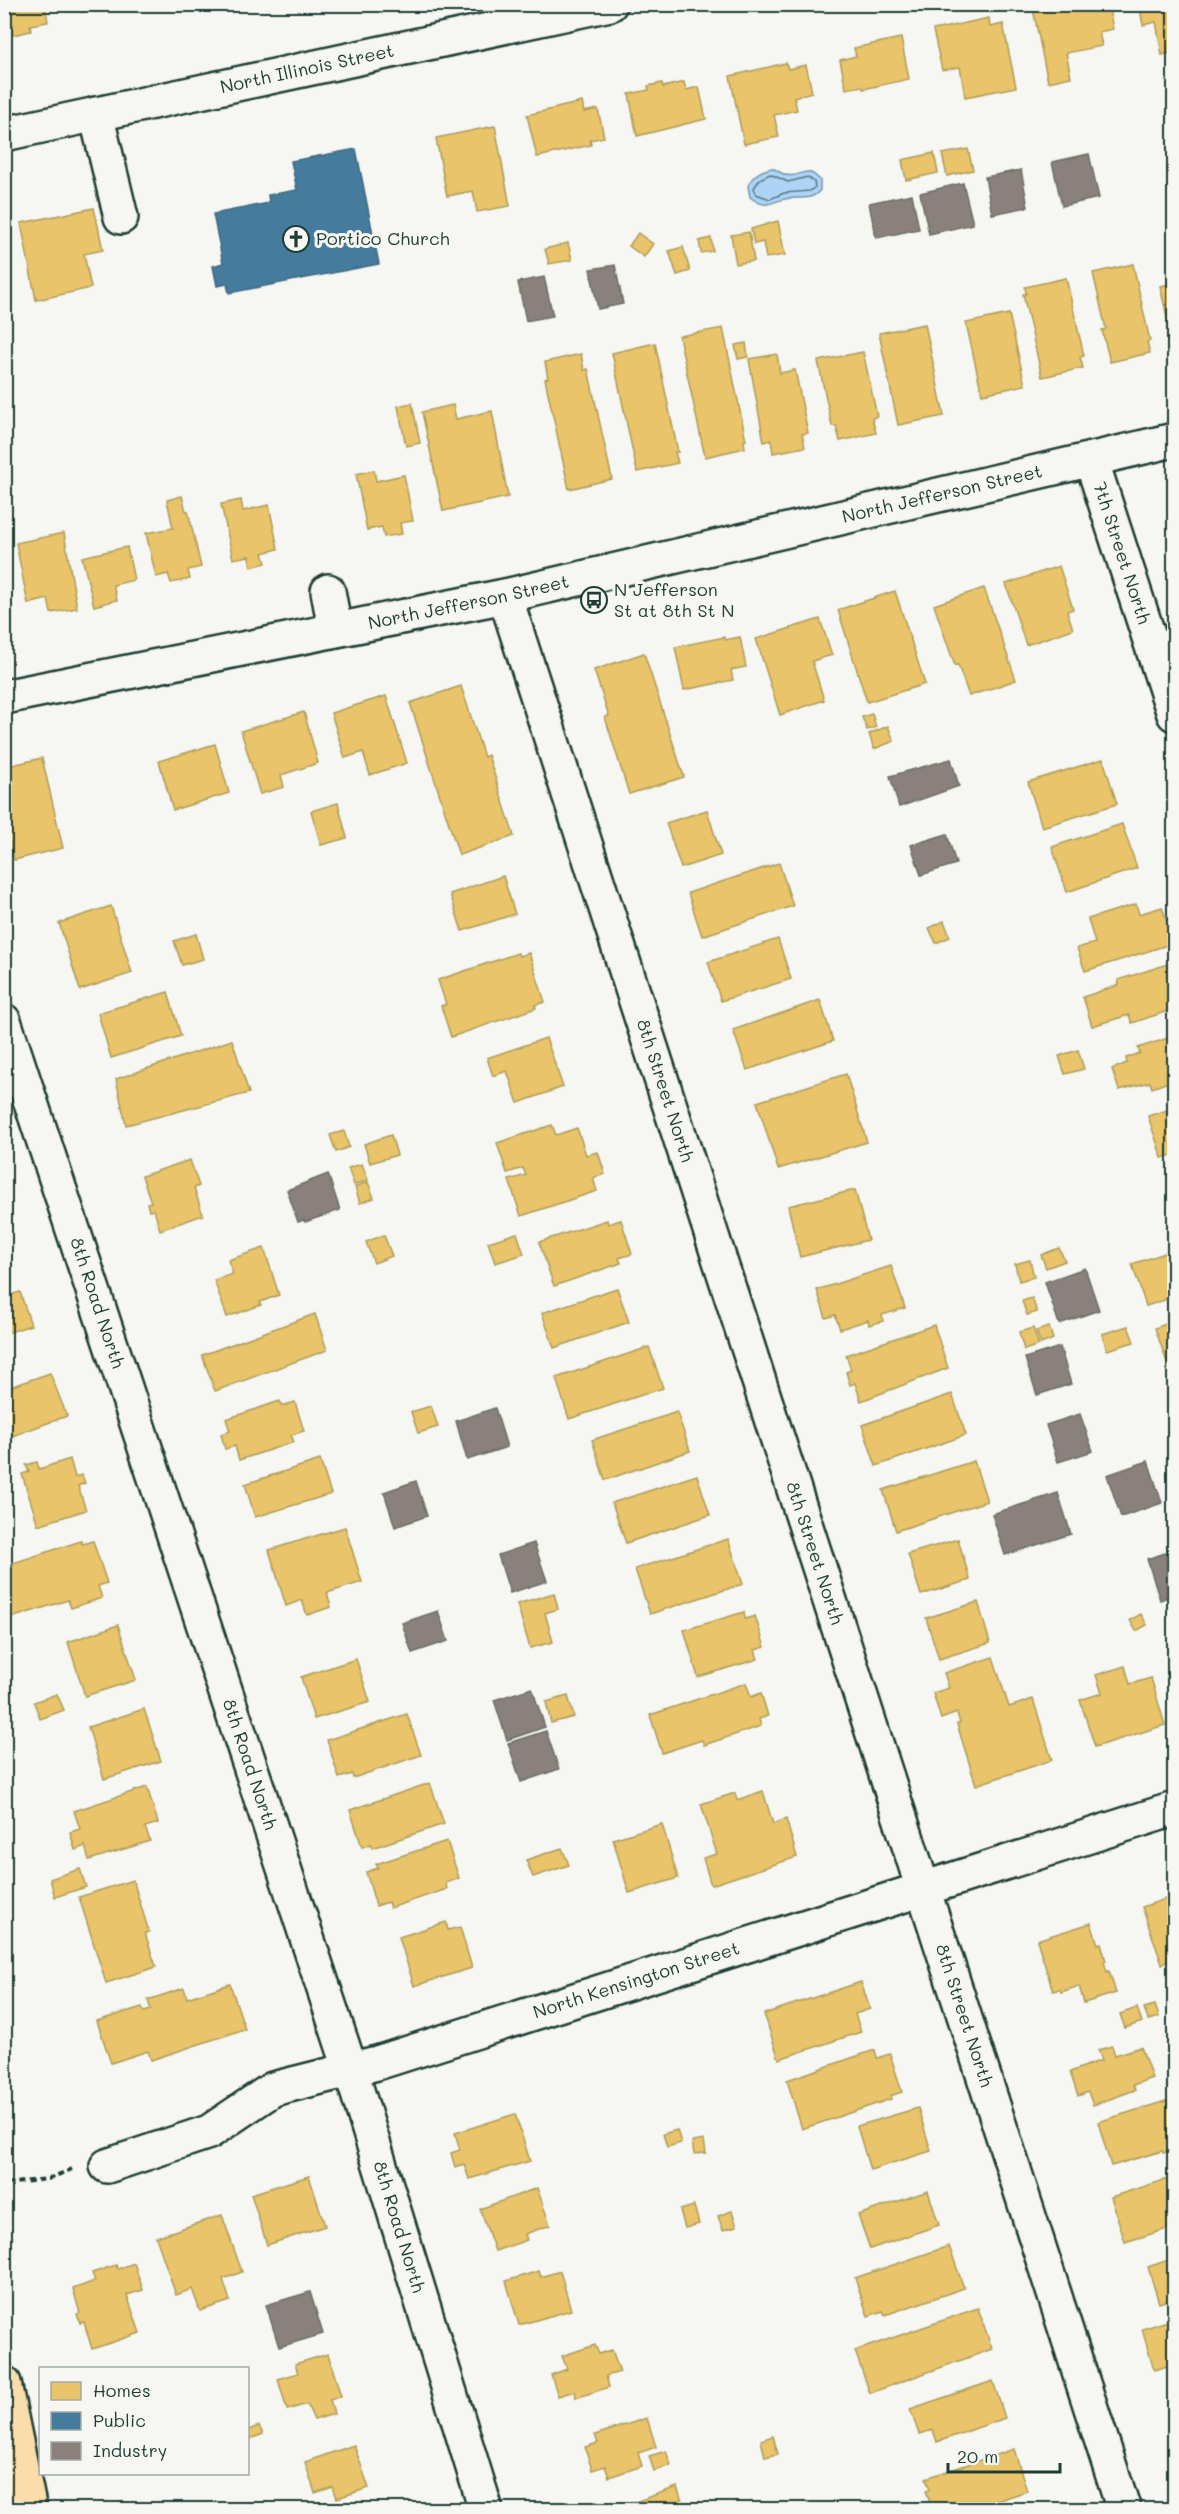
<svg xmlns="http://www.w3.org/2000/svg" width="1179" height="2514" viewBox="0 0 1179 2514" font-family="Mali,sans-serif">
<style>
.water{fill:#add3f6;stroke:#7497a8;stroke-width:1.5}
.homes{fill:#e9c46a;stroke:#ac9c5a;stroke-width:1.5}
.public{fill:#457b9d;stroke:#3a687e;stroke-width:1.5}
.industry{fill:#8a817c;stroke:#6a6d66;stroke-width:1.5}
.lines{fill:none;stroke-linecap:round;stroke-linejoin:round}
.shore{stroke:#587982;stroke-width:1.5}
.minor-casing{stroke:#1f3d34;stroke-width:38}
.major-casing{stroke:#1f3d34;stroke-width:38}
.path{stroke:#1f3d34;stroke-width:4;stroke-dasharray:6 4.5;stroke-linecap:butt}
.minor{stroke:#f6f6f2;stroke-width:33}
.major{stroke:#faddab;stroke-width:33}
.labels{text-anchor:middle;stroke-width:6;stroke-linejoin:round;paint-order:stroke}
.street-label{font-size:18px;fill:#1f3d34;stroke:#f6f6f2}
.poi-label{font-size:18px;fill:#1f3d34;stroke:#f6f6f2;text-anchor:start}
</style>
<rect width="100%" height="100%" fill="#f6f6f2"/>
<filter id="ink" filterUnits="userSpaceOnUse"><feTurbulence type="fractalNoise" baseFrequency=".0167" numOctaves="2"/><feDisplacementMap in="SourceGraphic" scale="12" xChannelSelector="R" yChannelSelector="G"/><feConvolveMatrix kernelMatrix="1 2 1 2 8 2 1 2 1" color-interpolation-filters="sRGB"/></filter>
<g filter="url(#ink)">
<!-- water -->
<path class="water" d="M772 168C777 170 782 174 786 175 802 179 804 163 820 180V190C811 202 798 196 785 199 770 202 766 210 750 197L748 186C752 175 761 170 772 168Z"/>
<!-- homes -->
<g class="homes">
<polygon points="4,4 45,4 48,22 30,25 31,31 13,35 12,29 4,30"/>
<polygon points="79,4 117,4 81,12"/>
<polygon points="1032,4 1108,4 1113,29 1099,32 1102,46 1066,53 1071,77 1048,82"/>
<polygon points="1139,4 1174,4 1174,52 1162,55 1156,22 1143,25"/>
<polygon points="989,18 990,27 1003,24 1016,87 965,97 960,67 942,70 933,30"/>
<polygon points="901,38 909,79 863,89 862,86 846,89 840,60 856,56 854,48"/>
<polygon points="786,63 788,69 806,65 812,92 794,97 797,110 774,115 779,137 744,144 730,76"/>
<polygon points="684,82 686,90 699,87 706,119 637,136 629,94 649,90 648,86 662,83 663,87"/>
<polygon points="582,102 584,112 598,109 604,137 590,140 591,145 537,157 527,115"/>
<polygon points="495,126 510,206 477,212 473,191 447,196 436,138"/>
<polygon points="968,149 973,170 947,176 942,154"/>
<polygon points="934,153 938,173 906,180 902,160"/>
<polygon points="94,208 103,250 84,254 91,288 36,300 21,223"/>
<polygon points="778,221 785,255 766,258 763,242 754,244 751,229"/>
<polygon points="749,232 754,261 736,264 731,235"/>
<polygon points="638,233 653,244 644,257 629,246"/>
<polygon points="711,238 713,251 701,253 699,241"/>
<polygon points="568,243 572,260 549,264 545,249"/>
<polygon points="683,247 690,271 677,275 669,251"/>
<polygon points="1133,264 1150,341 1147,342 1150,353 1110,362 1102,330 1106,329 1093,273"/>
<polygon points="1066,278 1084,356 1080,357 1083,368 1042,377 1023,294 1026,294 1025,287"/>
<polygon points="1174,283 1174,348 1160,286"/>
<polygon points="1009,314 1025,385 982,394 966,323"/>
<polygon points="925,324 944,416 898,425 879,333"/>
<polygon points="723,328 746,440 744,441 745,448 705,457 679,336"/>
<polygon points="655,343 678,452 675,452 678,463 637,472 612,353"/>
<polygon points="746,343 748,357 738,359 735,345"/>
<polygon points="863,352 877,416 872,418 876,433 840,441 836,426 832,426 818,361"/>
<polygon points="581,354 584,370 588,369 612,479 569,489 545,379 548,378 545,362"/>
<polygon points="777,354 780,373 795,370 808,433 802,434 805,447 773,453 771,440 764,442 749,359"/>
<polygon points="412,403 420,443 406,446 398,406"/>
<polygon points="453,405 456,419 492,411 508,497 443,511 422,412"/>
<polygon points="374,470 376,481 404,475 413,521 400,523 402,534 384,537 382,527 367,530 356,474"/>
<polygon points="182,496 186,511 188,511 201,567 188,570 190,579 171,583 168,574 156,577 146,533 173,528 167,500"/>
<polygon points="241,500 243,511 269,505 278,549 263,553 266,563 251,567 249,556 233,559 221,504"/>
<polygon points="64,533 77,608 51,613 48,599 28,604 16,543"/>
<polygon points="127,547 134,580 113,585 117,600 94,606 82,557"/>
<polygon points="1059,566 1073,609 1067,611 1073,629 1026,645 1006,584"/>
<polygon points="984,588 1016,680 969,696 958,665 955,666 934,605"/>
<polygon points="895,591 925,684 867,702 838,610"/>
<polygon points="820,619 832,655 812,661 824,700 780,715 756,639"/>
<polygon points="724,637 725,640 740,637 746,667 731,670 733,680 684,690 675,647"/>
<polygon points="644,653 684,777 629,794 605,717 609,716 594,670"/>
<polygon points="461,686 484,757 488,755 514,836 459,855 410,703"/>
<polygon points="386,696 407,763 370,775 363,752 345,758 331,713"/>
<polygon points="304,712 318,763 281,775 284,787 260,794 241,731"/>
<polygon points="872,714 876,727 867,730 862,717"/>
<polygon points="888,726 894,741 874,749 869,734"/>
<polygon points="215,744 229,793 173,810 159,761"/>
<polygon points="42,758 63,848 14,860 4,820 4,767"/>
<polygon points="1103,759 1117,804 1042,827 1028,782"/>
<polygon points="338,803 347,838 321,845 311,811"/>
<polygon points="707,810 721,855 681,868 666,823"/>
<polygon points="1122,824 1137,868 1067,892 1052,847"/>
<polygon points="779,863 793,906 702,936 688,893"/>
<polygon points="503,876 515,914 462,931 450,894"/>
<polygon points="1136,904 1139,914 1162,907 1174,943 1085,971 1077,948 1095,943 1088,919"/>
<polygon points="111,906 132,973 80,990 59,923"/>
<polygon points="944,921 950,937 936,943 929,928"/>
<polygon points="196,934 203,959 182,965 174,941"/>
<polygon points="778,939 791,979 721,1001 708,962"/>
<polygon points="518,953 519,956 529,953 545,1002 535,1005 536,1008 451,1037 441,1006 446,1004 438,980"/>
<polygon points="1171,963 1172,968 1174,967 1174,1009 1132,1023 1129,1015 1092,1026 1083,997 1119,985 1118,980"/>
<polygon points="168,992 181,1036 111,1058 98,1013"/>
<polygon points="820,1000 833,1041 747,1070 733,1030"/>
<polygon points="1174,1036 1174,1080 1152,1088 1150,1082 1119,1090 1112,1069 1127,1063 1126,1058 1140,1053 1138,1048"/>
<polygon points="546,1038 563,1087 518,1103 507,1071 493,1076 487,1058"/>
<polygon points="232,1040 249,1093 126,1125 116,1079"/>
<polygon points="1078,1050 1084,1069 1065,1074 1059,1056"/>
<polygon points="846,1074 867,1142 778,1169 757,1102"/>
<polygon points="1174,1108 1174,1154 1162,1158 1148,1116"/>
<polygon points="552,1125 556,1135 577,1128 586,1155 598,1152 605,1174 593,1178 597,1191 521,1216 509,1180 526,1175 523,1168 507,1173 497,1143"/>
<polygon points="344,1131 349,1147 336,1152 330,1135"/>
<polygon points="391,1135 397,1155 370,1163 364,1144"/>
<polygon points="190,1160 199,1186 194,1188 203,1215 160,1230 154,1210 149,1211 147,1203 151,1202 142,1176"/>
<polygon points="362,1164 368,1180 354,1185 348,1168"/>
<polygon points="368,1182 374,1198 360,1203 355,1187"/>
<polygon points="855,1190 868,1240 800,1257 788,1206"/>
<polygon points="607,1220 608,1224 621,1220 632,1254 619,1258 621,1263 554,1286 539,1242"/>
<polygon points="517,1233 524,1254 495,1263 488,1242"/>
<polygon points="384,1235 392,1256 374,1263 366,1242"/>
<polygon points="264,1248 279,1295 260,1302 261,1305 227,1317 214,1280 233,1274 228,1260"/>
<polygon points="1059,1248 1065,1261 1046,1268 1041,1255"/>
<polygon points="1174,1250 1174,1297 1146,1306 1132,1264"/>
<polygon points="1030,1260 1034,1277 1019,1281 1015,1264"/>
<polygon points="891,1266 905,1308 882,1315 883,1321 869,1325 868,1320 840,1329 835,1315 826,1318 817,1290"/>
<polygon points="617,1288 629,1322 554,1348 542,1313"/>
<polygon points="20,1292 31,1325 4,1334 4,1297"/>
<polygon points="1032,1298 1037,1312 1027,1315 1022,1301"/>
<polygon points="315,1314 327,1350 215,1391 202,1355"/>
<polygon points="1174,1321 1174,1366 1169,1368 1155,1328"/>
<polygon points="934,1325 948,1368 861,1401 855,1383 850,1385 846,1372 851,1370 846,1355"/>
<polygon points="1128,1326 1134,1342 1107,1350 1102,1334"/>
<polygon points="1049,1327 1053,1339 1041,1344 1036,1331"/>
<polygon points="1033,1328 1039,1345 1024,1350 1019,1332"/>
<polygon points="649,1347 663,1388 569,1419 556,1378"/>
<polygon points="50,1373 67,1416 4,1439 4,1389"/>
<polygon points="952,1394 966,1435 876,1466 862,1425"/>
<polygon points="280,1401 282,1406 295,1402 304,1431 291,1435 294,1442 239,1460 235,1446 225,1449 221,1434 230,1431 226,1419"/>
<polygon points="431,1406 438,1427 418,1433 411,1412"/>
<polygon points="677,1412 690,1451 605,1480 592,1440"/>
<polygon points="70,1459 75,1477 82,1475 85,1483 78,1486 86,1510 38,1525 22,1474 29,1472 26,1465 37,1462 39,1469"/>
<polygon points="320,1460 331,1494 255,1517 245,1484"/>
<polygon points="974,1461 987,1501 896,1531 883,1490"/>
<polygon points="697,1475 710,1515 626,1543 612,1503"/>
<polygon points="345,1527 362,1582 327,1593 331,1607 307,1615 302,1600 286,1606 269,1550"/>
<polygon points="728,1539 743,1584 650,1614 635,1569"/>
<polygon points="958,1539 970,1580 921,1595 908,1554"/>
<polygon points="81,1541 82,1544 93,1541 107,1583 98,1586 102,1598 71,1608 68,1600 11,1618 4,1598 4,1566"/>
<polygon points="554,1593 558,1609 545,1613 553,1642 530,1648 517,1604"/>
<polygon points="978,1602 990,1643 939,1659 926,1618"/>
<polygon points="744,1612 745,1619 755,1616 765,1647 755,1650 758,1659 698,1677 684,1630"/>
<polygon points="1141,1614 1147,1625 1136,1631 1130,1620"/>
<polygon points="118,1625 136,1680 85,1696 68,1642"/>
<polygon points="993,1657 1009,1707 1033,1699 1052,1760 976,1785 957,1724 960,1723 957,1713 941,1719 933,1693 949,1688 944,1673"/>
<polygon points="356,1659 370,1702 314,1719 301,1677"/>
<polygon points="1125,1666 1130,1684 1151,1678 1165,1725 1095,1747 1080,1700 1102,1693 1096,1675"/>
<polygon points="746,1683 751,1697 761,1693 768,1716 759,1719 761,1726 704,1745 702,1740 662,1753 650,1715"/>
<polygon points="57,1694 64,1710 40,1719 34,1702"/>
<polygon points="568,1696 574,1717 551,1723 546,1702"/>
<polygon points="144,1709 161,1761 104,1779 88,1727"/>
<polygon points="407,1714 421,1755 353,1778 352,1774 339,1778 327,1740"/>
<polygon points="430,1783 444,1824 372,1848 371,1844 362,1847 350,1810"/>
<polygon points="147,1787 158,1823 145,1827 150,1841 89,1860 85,1846 75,1850 70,1832 80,1829 74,1811"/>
<polygon points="763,1791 773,1824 786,1819 797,1857 711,1885 703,1858 717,1854 701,1804 735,1793 737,1800"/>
<polygon points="662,1824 678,1878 629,1893 613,1839"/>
<polygon points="447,1841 459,1878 446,1883 447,1889 390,1908 388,1902 376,1906 366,1872 378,1868 376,1864"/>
<polygon points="562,1848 569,1865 533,1877 526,1860"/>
<polygon points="80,1869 86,1887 55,1897 50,1879"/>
<polygon points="133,1880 149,1932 145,1933 156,1967 106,1983 79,1897"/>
<polygon points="1174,1896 1174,1959 1162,1964 1142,1907"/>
<polygon points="446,1922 448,1930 460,1927 472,1968 414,1986 399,1937"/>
<polygon points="1091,1923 1098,1944 1101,1943 1106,1961 1104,1962 1107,1972 1109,1971 1116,1993 1084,2003 1079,1986 1061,1992 1060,1989 1053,1991 1037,1940"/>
<polygon points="861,1982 870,2009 855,2014 861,2032 779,2059 764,2014"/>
<polygon points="230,1984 245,2029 151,2060 148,2051 111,2063 97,2021 142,2007 144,2012 151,2010 148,2000 184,1988 187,1998"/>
<polygon points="1155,2005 1159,2017 1148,2020 1144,2008"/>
<polygon points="1137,2008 1142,2022 1125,2028 1120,2014"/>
<polygon points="1112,2046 1115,2055 1141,2047 1152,2078 1133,2085 1135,2090 1093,2105 1088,2092 1078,2096 1070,2072 1102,2060 1098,2050"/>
<polygon points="875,2050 877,2058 890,2054 902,2092 890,2096 891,2099 802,2129 787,2080"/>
<polygon points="1169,2100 1174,2119 1174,2149 1163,2153 1162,2151 1111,2166 1098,2122"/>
<polygon points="918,2108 931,2151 870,2170 857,2126"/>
<polygon points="515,2114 530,2161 469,2179 464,2164 455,2167 451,2153 460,2150 455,2133"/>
<polygon points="677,2130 681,2143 667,2147 663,2134"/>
<polygon points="704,2140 706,2153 694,2154 692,2142"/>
<polygon points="309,2176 325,2226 267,2245 251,2194"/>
<polygon points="1174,2177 1174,2227 1125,2242 1111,2197"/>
<polygon points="537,2188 550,2225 525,2234 527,2240 495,2251 480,2209"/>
<polygon points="928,2191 939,2225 870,2249 858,2215"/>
<polygon points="694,2206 699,2224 685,2228 680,2210"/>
<polygon points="732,2211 737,2226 723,2230 718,2216"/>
<polygon points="222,2215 242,2272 223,2279 230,2301 200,2311 192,2289 176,2295 156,2237"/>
<polygon points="949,2246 964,2288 885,2315 883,2311 868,2316 855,2278"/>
<polygon points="1174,2258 1174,2298 1159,2303 1148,2267"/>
<polygon points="134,2263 143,2290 127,2295 140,2333 92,2349 84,2322 80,2323 77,2314 80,2313 73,2289 95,2281 92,2273 116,2265 118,2269"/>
<polygon points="539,2271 541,2277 560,2271 571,2310 519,2325 506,2281"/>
<polygon points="978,2308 992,2349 870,2393 855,2351"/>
<polygon points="1174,2319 1174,2364 1154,2370 1142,2329"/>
<polygon points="595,2345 599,2354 612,2350 620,2372 606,2376 609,2387 576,2398 575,2391 558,2396 551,2375 567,2369 562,2356"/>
<polygon points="328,2354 341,2396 330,2400 334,2414 314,2420 307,2404 287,2410 278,2379 298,2373 295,2364"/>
<polygon points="993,2381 1005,2418 937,2442 933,2430 919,2434 910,2409"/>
<polygon points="647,2418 656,2447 638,2453 642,2466 609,2477 605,2466 592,2470 585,2447 598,2443 595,2435"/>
<polygon points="259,2426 263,2434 250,2439 248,2430"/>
<polygon points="773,2436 778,2454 765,2457 761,2440"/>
<polygon points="354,2445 369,2488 337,2498 333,2487 315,2493 305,2462"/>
<polygon points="1014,2449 1027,2491 969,2510 932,2510 926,2490 930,2489 926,2478"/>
<polygon points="666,2451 671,2465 654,2471 649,2456"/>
<polygon points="677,2487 685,2510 613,2510"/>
</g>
<!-- public -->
<polygon class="public" points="356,149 379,264 229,293 227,284 217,286 213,266 223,263 213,214 269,203 268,195 297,190 291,161"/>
<!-- industry -->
<g class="industry">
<polygon points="1089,154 1099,198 1062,206 1052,162"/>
<polygon points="1021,170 1028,207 992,214 985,177"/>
<polygon points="963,183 973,224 929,234 920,193"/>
<polygon points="912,194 919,229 876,238 869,203"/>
<polygon points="615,265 623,304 598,309 590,269"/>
<polygon points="544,277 553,316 526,321 518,282"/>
<polygon points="951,759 959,786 899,807 890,776"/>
<polygon points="947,834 956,864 921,875 911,845"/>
<polygon points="328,1174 340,1210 305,1222 304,1220 298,1222 287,1190"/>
<polygon points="1085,1268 1099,1310 1059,1324 1045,1282"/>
<polygon points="1060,1347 1071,1384 1037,1395 1025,1358"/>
<polygon points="495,1408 507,1447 467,1460 456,1421"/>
<polygon points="1080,1414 1093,1451 1058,1462 1046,1425"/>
<polygon points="1148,1461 1162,1503 1121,1517 1107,1475"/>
<polygon points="416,1481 427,1516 395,1527 384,1492"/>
<polygon points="1058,1493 1071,1534 1005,1555 992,1514"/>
<polygon points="534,1543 547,1581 510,1593 498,1555"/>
<polygon points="1174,1550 1174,1595 1160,1600 1147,1559"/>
<polygon points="438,1611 448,1641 412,1653 402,1623"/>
<polygon points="532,1688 545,1727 507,1740 494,1700"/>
<polygon points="546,1731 559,1769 521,1782 508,1743"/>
<polygon points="310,2292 323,2334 279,2347 266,2305"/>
</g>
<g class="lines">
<!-- shore -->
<polygon class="shore" points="770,174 788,182 808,177 814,182 815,187 810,191 784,193 770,199 756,194 754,188 760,179"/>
<defs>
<g id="minor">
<polyline points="96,114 121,217"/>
<path id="s1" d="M4 134 610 4"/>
<path id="s2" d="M1091 459 1174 714"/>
<polyline points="328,591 335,629"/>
<path id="s3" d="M505 596 1124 2510"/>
<path id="s4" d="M4 697 505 596 1174 440"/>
<path id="s5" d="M4 1021 351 2071 486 2510"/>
<path id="s6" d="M107 2166 209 2132 273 2089 377 2063 1174 1809"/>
</g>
<polyline id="major" points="4,2383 30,2510"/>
</defs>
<!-- minor casing -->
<use href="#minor" class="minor-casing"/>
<!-- major casing -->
<use href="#major" class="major-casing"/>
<!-- path -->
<polyline class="path" points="6,2184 48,2179 72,2169"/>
<!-- minor -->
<use href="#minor" class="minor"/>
<!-- major -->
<use href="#major" class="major"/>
</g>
</g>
<!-- icons -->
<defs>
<symbol id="church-ring" viewBox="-11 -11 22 22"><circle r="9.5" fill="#f6f6f2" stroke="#1f3d34" stroke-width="1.5"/><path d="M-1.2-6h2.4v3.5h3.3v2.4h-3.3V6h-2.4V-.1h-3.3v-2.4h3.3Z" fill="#1f3d34"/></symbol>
<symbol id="bus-ring" viewBox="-11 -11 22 22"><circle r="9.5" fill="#f6f6f2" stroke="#1f3d34" stroke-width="1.5"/><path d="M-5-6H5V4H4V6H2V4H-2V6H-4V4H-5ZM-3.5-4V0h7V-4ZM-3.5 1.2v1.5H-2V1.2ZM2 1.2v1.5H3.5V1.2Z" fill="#1f3d34"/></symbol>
</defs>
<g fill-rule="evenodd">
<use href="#church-ring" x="281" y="224" width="30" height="30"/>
<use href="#bus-ring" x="579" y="585" width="30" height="30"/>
</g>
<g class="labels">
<!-- street labels -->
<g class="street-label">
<text dy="6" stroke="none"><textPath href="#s1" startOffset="310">North Illinois Street</textPath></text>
<text dy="6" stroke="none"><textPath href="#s4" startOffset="960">North Jefferson Street</textPath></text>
<text dy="6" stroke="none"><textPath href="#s2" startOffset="99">7th Street North</textPath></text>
<text dy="6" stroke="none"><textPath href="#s4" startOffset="474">North Jefferson Street</textPath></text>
<text dy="6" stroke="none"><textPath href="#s3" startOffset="520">8th Street North</textPath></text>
<text dy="6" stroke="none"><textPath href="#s5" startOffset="297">8th Road North</textPath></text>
<text dy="6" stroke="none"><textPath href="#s3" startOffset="1006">8th Street North</textPath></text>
<text dy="6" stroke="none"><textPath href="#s5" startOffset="783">8th Road North</textPath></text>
<text dy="6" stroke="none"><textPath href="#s6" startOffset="564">North Kensington Street</textPath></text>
<text dy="6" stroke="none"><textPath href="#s3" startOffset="1492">8th Street North</textPath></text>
<text dy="6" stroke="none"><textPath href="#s5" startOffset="1269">8th Road North</textPath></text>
</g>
<!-- poi labels -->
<g class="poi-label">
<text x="316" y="245">Portico Church</text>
<text x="614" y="596">N Jefferson<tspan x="614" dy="21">St at 8th St N</tspan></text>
</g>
</g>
<!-- margin -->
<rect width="1179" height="2514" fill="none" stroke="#f6f6f2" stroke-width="24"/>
<rect x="12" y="12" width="1155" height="2490" fill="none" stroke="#1f3d34" stroke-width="2" filter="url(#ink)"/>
<!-- legend -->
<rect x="39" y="2367" width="210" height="108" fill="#f6f6f2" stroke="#a0aca6" stroke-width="1.5"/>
<rect x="51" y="2382" width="30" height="18" fill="#e9c46a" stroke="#a0aca6" stroke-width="1.5"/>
<text x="93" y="2397" font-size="18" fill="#1f3d34">Homes</text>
<rect x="51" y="2412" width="30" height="18" fill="#457b9d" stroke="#a0aca6" stroke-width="1.5"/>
<text x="93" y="2427" font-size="18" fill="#1f3d34">Public</text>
<rect x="51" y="2442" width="30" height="18" fill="#8a817c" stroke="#a0aca6" stroke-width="1.5"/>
<text x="93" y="2457" font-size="18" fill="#1f3d34">Industry</text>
<!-- scale -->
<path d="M948 2463v9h112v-9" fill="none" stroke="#1f3d34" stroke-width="3"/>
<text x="957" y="2463" font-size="18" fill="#1f3d34" stroke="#f6f6f2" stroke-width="4.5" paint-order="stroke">20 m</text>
</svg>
